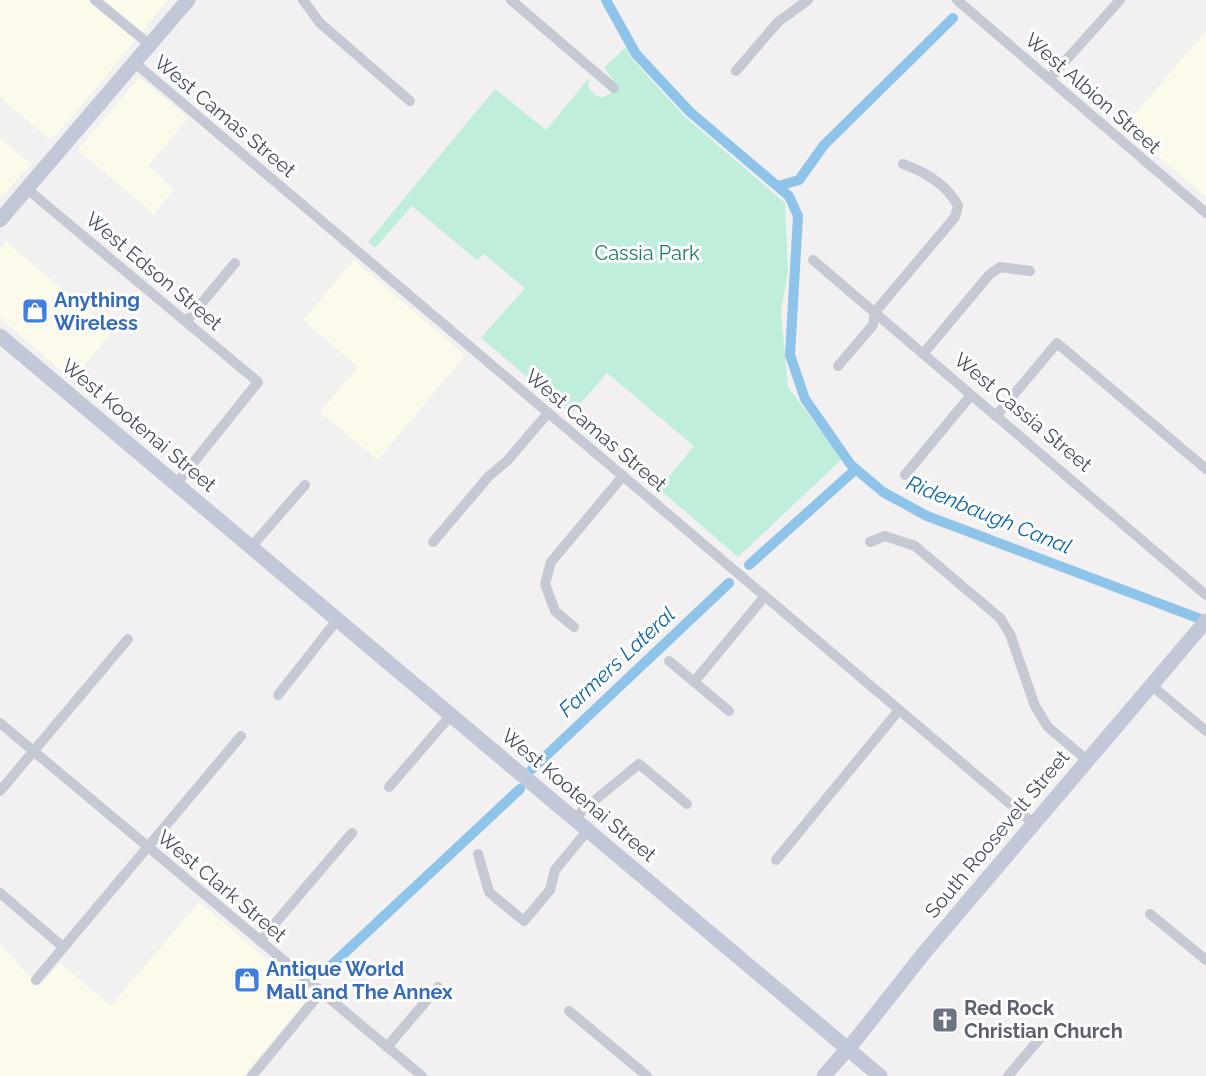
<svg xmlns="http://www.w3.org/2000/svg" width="1206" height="1076" viewBox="0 0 1206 1076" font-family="Raleway,sans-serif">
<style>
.commercial{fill:#fcfaea}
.green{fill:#bfeedb}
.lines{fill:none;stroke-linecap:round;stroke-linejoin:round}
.canal{stroke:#8ec4ea;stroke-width:10}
.street{stroke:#c4c9d4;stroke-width:10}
.secondary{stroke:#c3c8d8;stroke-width:15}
.labels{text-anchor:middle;stroke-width:6;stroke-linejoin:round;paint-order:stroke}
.street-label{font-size:20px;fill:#484f5d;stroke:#fff}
.park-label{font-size:20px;fill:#197d60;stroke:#fff}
.shop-label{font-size:20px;font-weight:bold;fill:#366cbe;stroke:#fff;text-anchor:start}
.worship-label{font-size:20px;font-weight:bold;fill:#5b616d;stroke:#fff;text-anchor:start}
.water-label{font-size:21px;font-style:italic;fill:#1068a8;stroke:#fff}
</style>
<rect width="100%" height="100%" fill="#f2f0f0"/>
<!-- commercial -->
<g class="commercial">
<polygon points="0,0 168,0 70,120 50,140 0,97"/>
<polygon points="1206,31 1206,197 1124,127"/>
<polygon points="139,77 188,118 148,166 174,189 154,214 78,150"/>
<polygon points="0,138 31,164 0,199"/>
<polygon points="6,242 113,331 72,380 0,318 0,249"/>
<polygon points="354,260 465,355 378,460 320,412 358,367 303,320"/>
<polygon points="199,902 310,996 243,1076 0,1076 0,944 39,987 60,963 111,1006"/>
</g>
<!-- green -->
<polygon class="green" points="626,47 632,59 684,116 785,203 788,271 781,312 788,387 842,459 738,557 659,489 694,446 607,373 571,414 481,338 525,288 484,254 477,260 412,206 375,248 368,242 495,89 546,130 589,78 588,87 596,96 605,97 612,92 613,79 604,68"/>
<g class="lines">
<!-- canal -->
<g class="canal">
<polyline points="606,0 636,54 690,112 789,196 798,216 790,355 805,399 851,465 883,492 927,516 1206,621"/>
<polyline points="778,186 799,180 824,145 953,18"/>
<polyline points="749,565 856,469"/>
<polyline points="532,769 729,583"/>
<polyline points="322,974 520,789"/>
</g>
<!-- street -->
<g class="street">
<polyline points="95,0 150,45"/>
<polyline points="303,0 320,23 410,101"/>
<polyline points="511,0 614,88"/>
<polyline points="957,0 1206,213"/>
<polyline points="135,63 1034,824"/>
<polyline points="736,71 778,22 808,0"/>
<polyline points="1049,79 1120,0"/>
<polyline points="27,189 258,382 177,483"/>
<polyline points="813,260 1206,595"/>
<polyline points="186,322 235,263"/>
<polyline points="923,354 989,275 1000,267 1030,271"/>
<path d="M838 366 873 325 875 312 955 217 958 206C947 184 925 172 903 164"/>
<polyline points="996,416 1057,343 1206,469"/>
<polyline points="905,475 971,395"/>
<polyline points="433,542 489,476 507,461 548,413"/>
<polyline points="870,542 885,536 915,546 1000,618 1010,634 1035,706 1048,727 1087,760"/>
<polyline points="251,547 305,485"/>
<polyline points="574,627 555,611 545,584 551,562 623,476"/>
<polyline points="669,661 729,711"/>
<polyline points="694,682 765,596"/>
<polyline points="1151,685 1206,731"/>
<polyline points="278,695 337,620"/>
<polyline points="0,723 422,1076"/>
<polyline points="389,787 451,715"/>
<polyline points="0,791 128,639"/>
<polyline points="575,819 584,809 639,764 687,804"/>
<polyline points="478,854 489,892 524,921 550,890 555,870 588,830"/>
<polyline points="776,860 899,710"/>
<polyline points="0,893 63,947"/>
<polyline points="1150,914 1206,960"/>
<polyline points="260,941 352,833"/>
<polyline points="36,980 241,736"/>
<polyline points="569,1011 647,1076"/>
<polyline points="387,1047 438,987"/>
<polyline points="252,1076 321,992"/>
<polyline points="1008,1076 1042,1036"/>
</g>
<!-- secondary -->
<g class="secondary">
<polyline points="0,220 188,0"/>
<polyline points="0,336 880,1076"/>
<polyline points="824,1076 857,1038 924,953 1206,621"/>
</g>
</g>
<!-- icons -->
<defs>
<symbol id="shop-square" viewBox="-11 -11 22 22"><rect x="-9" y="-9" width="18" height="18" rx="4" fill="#3f7fe0" stroke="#fff"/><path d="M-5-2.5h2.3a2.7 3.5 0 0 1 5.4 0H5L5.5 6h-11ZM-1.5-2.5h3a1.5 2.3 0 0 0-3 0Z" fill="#fff"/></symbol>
<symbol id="church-square" viewBox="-11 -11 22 22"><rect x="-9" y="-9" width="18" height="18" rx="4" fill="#6b7280" stroke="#fff"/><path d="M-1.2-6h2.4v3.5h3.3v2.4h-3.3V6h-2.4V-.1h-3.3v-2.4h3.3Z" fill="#fff"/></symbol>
</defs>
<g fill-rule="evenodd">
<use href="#shop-square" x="20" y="296" width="30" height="30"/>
<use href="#shop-square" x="232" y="965" width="30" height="30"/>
<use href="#church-square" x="930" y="1005" width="30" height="30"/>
</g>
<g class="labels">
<!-- street labels -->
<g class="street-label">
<text transform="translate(1093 93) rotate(41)" y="7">West Albion Street</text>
<text transform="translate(225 116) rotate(40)" y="7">West Camas Street</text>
<text transform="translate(154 271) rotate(40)" y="7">West Edson Street</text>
<text transform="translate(1023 412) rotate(40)" y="7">West Cassia Street</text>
<text transform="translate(139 425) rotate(40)" y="7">West Kootenai Street</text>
<text transform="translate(596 430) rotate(40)" y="7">West Camas Street</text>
<text transform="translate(579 795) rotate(40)" y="7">West Kootenai Street</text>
<text transform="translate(997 834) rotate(-50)" y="7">South Roosevelt Street</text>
<text transform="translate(222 886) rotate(40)" y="7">West Clark Street</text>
</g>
<!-- park labels -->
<g class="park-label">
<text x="647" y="260">Cassia Park</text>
</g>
<!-- shop labels -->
<g class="shop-label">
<text x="54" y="307">Anything<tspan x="54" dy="23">Wireless</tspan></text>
<text x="266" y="976">Antique World<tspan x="266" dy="23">Mall and The Annex</tspan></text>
</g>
<!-- worship labels -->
<g class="worship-label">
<text x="964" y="1015">Red Rock<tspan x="964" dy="23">Christian Church</tspan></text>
</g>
<!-- water labels -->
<g class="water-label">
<text transform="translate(989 515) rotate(22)" y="7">Ridenbaugh Canal</text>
<text transform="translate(617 662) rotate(-43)" y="7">Farmers Lateral</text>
</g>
</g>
</svg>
